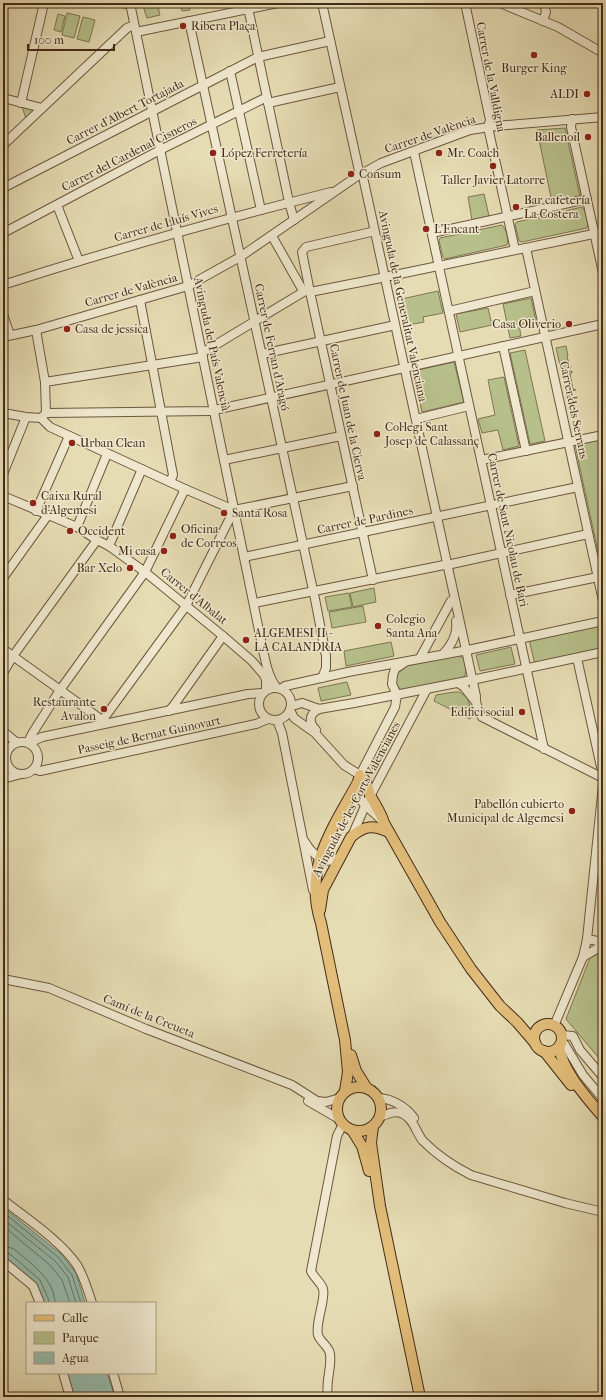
<svg xmlns="http://www.w3.org/2000/svg" width="606" height="1400" viewBox="0 0 606 1400" font-family="'IM FELL French Canon',serif">
<style>
.green{fill:#b7c08b;stroke:#7e7652}
.water{fill:#96bcad;stroke:#758271}
.lines{fill:none;stroke-linecap:round;stroke-linejoin:round}
.shore{stroke:#6d7462;stroke-width:1}
.minor-casing{stroke:#6c573f;stroke-width:10}
.major-casing{stroke:#442b18;stroke-width:12}
.minor{stroke:#efe8ce;stroke-width:8}
.major{stroke:#e3be7a;stroke-width:10}
.poi-dot{fill:#8f2418;stroke:#efe8ce;stroke-width:1.5}
.labels{text-anchor:middle;stroke-width:3;stroke-linejoin:round;paint-order:stroke}
.poi-label{font-size:12px;fill:#442b18;stroke:#efe8ce;text-anchor:start}
.street-label{font-size:12px;fill:#442b18;stroke:#efe8ce}
</style>
<rect width="100%" height="100%" fill="#e6dcb3"/>
<filter id="stains"><feTurbulence type="fractalNoise" baseFrequency=".005" numOctaves="4"/><feColorMatrix values="0 0 0 0 .2 0 0 0 0 .09 0 0 0 0 .02 0 0 0 .5 -.17"/></filter>
<radialGradient id="worn" r=".72"><stop offset=".6" stop-color="#630" stop-opacity="0"/><stop offset="1" stop-color="#630" stop-opacity=".3"/></radialGradient>
<!-- green -->
<g class="green">
<polygon points="142,3 157,3 160,15 147,18"/>
<polygon points="180,3 189,3 190,10 182,11"/>
<polygon points="67,13 80,16 74,38 62,35"/>
<polygon points="58,14 65,16 61,32 54,30"/>
<polygon points="83,17 95,20 89,42 77,39"/>
<polygon points="21,103 42,108 27,122"/>
<polygon points="565,128 580,196 552,202 537,130"/>
<polygon points="484,194 489,216 472,220 468,197"/>
<path d="M582 207C586 211 589 223 587 228L522 242 519 241 515 224 517 222Z"/>
<path d="M502 225C506 228 509 240 507 245L445 259 443 257 439 241 440 238Z"/>
<polygon points="438,291 443,313 423,317 424,322 403,326 397,300"/>
<polygon points="531,298 536,321 519,325 521,336 510,338 503,304"/>
<polygon points="488,308 492,325 460,332 456,314"/>
<polygon points="566,346 568,356 567,357 571,368 561,370 556,348"/>
<polygon points="525,350 545,441 530,444 510,353"/>
<polygon points="454,362 464,402 422,412 413,371"/>
<polygon points="572,371 572,373 570,374 573,389 576,390 569,391 571,398 577,397 577,398 568,400 562,373"/>
<polygon points="504,377 519,446 503,450 498,430 482,433 478,419 495,415 488,380"/>
<polygon points="603,439 603,575 575,445"/>
<polygon points="374,588 376,602 353,607 350,593"/>
<polygon points="349,593 352,607 328,611 325,597"/>
<polygon points="363,606 366,622 332,628 329,612"/>
<polygon points="603,623 603,650 535,665 529,639"/>
<polygon points="391,642 394,656 346,666 344,651"/>
<polygon points="511,647 515,664 480,671 476,655"/>
<path d="M458 655 464 659C465 667 468 673 462 679L401 690 396 684C396 675 398 671 406 666Z"/>
<polygon points="347,682 351,695 321,701 318,688"/>
<polygon points="454,692 460,692 468,699 472,716 470,719 434,701 436,695"/>
<polygon points="603,951 603,1063 566,1019 590,958"/>
</g>
<!-- water -->
<g class="water">
<polygon points="3,1207 61,1254 76,1273 85,1303 40,1303 33,1286 3,1260"/>
<polygon points="66,1373 107,1373 115,1397 73,1397"/>
</g>
<g class="lines">
<!-- shore -->
<g class="shore">
<polyline points="3,1212 58,1257 72,1275 81,1303"/>
<polyline points="3,1219 55,1261 68,1277 76,1303"/>
<polyline points="3,1226 50,1265 62,1280 70,1303"/>
<path d="M3 1246 8 1247 14 1249C31 1264 54 1278 55 1303"/>
<polyline points="3,1252 10,1254 40,1280 48,1298 49,1303"/>
</g>
<defs>
<g id="minor">
<polyline points="120,3 130,4"/>
<path d="M130 3 263 650C266 663 268 676 276 687"/>
<polyline points="247,3 289,202 294,220"/>
<polyline points="322,3 359,171"/>
<polyline points="465,3 490,120 488,127 515,250"/>
<polyline points="500,3 558,27 603,53"/>
<polyline points="189,21 315,599 326,656 326,668 322,678"/>
<polyline points="543,21 546,12 544,3"/>
<polyline points="136,32 278,3"/>
<polyline points="230,71 261,210"/>
<polyline points="3,98 42,108"/>
<polyline points="21,103 44,3"/>
<polyline points="268,103 340,87"/>
<polyline points="572,119 571,127 603,273"/>
<polyline points="3,145 127,28 134,25"/>
<polyline points="414,152 544,749"/>
<polyline points="363,173 381,163 470,130 496,126 603,117"/>
<path d="M363 177 476 696C475 704 478 710 482 717L603 778"/>
<polyline points="3,188 258,57 330,41"/>
<polyline points="57,205 79,261"/>
<polyline points="371,232 306,247 302,252 310,292 373,580"/>
<polyline points="3,233 160,150 267,97"/>
<polyline points="432,233 587,199"/>
<polyline points="272,236 302,289 309,292"/>
<polyline points="526,248 603,601"/>
<polyline points="385,277 603,232"/>
<path d="M3 285C111 250 220 220 331 192"/>
<polyline points="310,292 381,278"/>
<polyline points="140,300 173,475 170,482"/>
<polyline points="449,311 535,291"/>
<polyline points="3,314 10,335"/>
<polyline points="36,330 45,382 46,413"/>
<polyline points="3,337 36,330 188,286 240,257 356,177"/>
<polyline points="503,346 526,451"/>
<polyline points="202,351 207,350 305,291"/>
<polyline points="262,354 391,326"/>
<polyline points="45,382 203,357"/>
<polyline points="3,413 26,417 41,418"/>
<polyline points="41,418 46,413 210,411 603,324"/>
<polyline points="41,418 50,427 185,489 234,510"/>
<polyline points="416,419 469,406"/>
<polyline points="224,460 341,436"/>
<polyline points="481,460 603,435"/>
<polyline points="3,474 26,417"/>
<polyline points="3,496 77,527 97,540 109,546 145,572 223,636 252,661 264,675 266,680 266,690"/>
<polyline points="234,510 353,486"/>
<polyline points="36,511 69,436"/>
<polyline points="77,527 107,454"/>
<polyline points="109,546 142,469"/>
<polyline points="244,557 578,487"/>
<polyline points="447,565 588,534"/>
<polyline points="3,578 48,515"/>
<polyline points="510,595 598,577"/>
<polyline points="254,603 444,565"/>
<polyline points="3,649 102,720"/>
<path d="M442 655C451 646 458 635 456 621"/>
<polyline points="420,658 451,601"/>
<polyline points="577,658 603,776"/>
<polyline points="3,673 13,656 97,540"/>
<polyline points="458,683 464,687 475,701"/>
<circle cx="275" cy="704" r="16"/>
<polyline points="282,688 285,686 348,672 468,650 603,621"/>
<polyline points="292,706 302,703 319,709 354,703 472,680 603,652"/>
<polyline points="290,710 294,718 315,733 344,765 360,775 395,707 397,695 392,684 393,675 395,669 404,663"/>
<polyline points="169,711 174,705 223,636"/>
<polyline points="277,720 282,733 313,890"/>
<polyline points="99,725 186,606 234,510"/>
<path d="M316 730C308 722 309 714 319 709"/>
<polyline points="3,731 16,742"/>
<circle cx="22" cy="758" r="16"/>
<polyline points="28,742 32,734 60,690 145,572 185,489"/>
<polyline points="29,743 42,737 248,694 263,693"/>
<polyline points="34,769 40,771 256,724 268,719"/>
<polyline points="3,779 21,774"/>
<path d="M358 783C356 804 369 806 381 820"/>
<polyline points="352,836 365,806 427,689"/>
<path d="M305 842C312 854 325 866 339 858"/>
<polyline points="587,939 603,942"/>
<polyline points="583,957 603,945"/>
<polyline points="3,979 49,988 146,1029 292,1085 317,1101 326,1102 340,1098"/>
<polyline points="554,1026 583,957 587,939 603,785"/>
<polyline points="561,1035 573,1036 580,1050 603,1077"/>
<polyline points="562,1040 583,1075 603,1099"/>
<path d="M379 1098C393 1099 406 1107 414 1118"/>
<polyline points="308,1101 339,1119"/>
<path d="M380 1117C387 1114 395 1110 403 1114 414 1119 416 1133 423 1141 437 1155 453 1166 471 1175L565 1203 603 1212"/>
<path d="M3 1200C26 1218 61 1241 77 1265 84 1277 88 1290 92 1303"/>
<polyline points="3,1261 33,1286 40,1303"/>
<polyline points="63,1373 70,1397"/>
<polyline points="113,1373 120,1397"/>
<path d="M328 1397C325 1382 332 1368 330 1354 329 1346 320 1342 318 1335 315 1323 326 1299 323 1289 321 1282 314 1278 311 1271L337 1136 341 1128 345 1126"/>
</g>
<g id="major">
<path d="M320 910 323 890 351 837C365 825 373 825 389 832"/>
<circle cx="548" cy="1038" r="14"/>
<path d="M559 1047C563 1072 587 1098 603 1117"/>
<polyline points="544,1051 571,1085"/>
<polyline points="351,1055 356,1071 366,1087"/>
<circle cx="359" cy="1109" r="22"/>
<path d="M345 1091 348 1072 345 1040 321 923C303 867 332 830 358 782L360 775C368 781 367 789 371 797 376 806 381 813 384 823L440 922 471 969 500 1006 517 1022 535 1043"/>
<polyline points="373,1126 371,1143 380,1206 420,1397"/>
<polyline points="352,1130 362,1146 369,1171"/>
</g>
</defs>
<!-- minor casing -->
<use href="#minor" class="minor-casing"/>
<!-- major casing -->
<use href="#major" class="major-casing"/>
<!-- minor -->
<use href="#minor" class="minor"/>
<!-- major -->
<use href="#major" class="major"/>
</g>
<!-- markers -->
<g class="poi-dot">
<circle cx="183" cy="26" r="4"/>
<circle cx="534" cy="55" r="4"/>
<circle cx="587" cy="94" r="4"/>
<circle cx="588" cy="137" r="4"/>
<circle cx="213" cy="153" r="4"/>
<circle cx="439" cy="153" r="4"/>
<circle cx="493" cy="166" r="4"/>
<circle cx="351" cy="174" r="4"/>
<circle cx="516" cy="207" r="4"/>
<circle cx="426" cy="229" r="4"/>
<circle cx="569" cy="324" r="4"/>
<circle cx="67" cy="329" r="4"/>
<circle cx="377" cy="434" r="4"/>
<circle cx="72" cy="443" r="4"/>
<circle cx="33" cy="503" r="4"/>
<circle cx="224" cy="513" r="4"/>
<circle cx="70" cy="531" r="4"/>
<circle cx="173" cy="536" r="4"/>
<circle cx="164" cy="551" r="4"/>
<circle cx="130" cy="568" r="4"/>
<circle cx="378" cy="626" r="4"/>
<circle cx="246" cy="640" r="4"/>
<circle cx="104" cy="709" r="4"/>
<circle cx="522" cy="712" r="4"/>
<circle cx="572" cy="811" r="4"/>
</g>
<g class="labels">
<!-- poi labels -->
<g class="poi-label">
<text x="191" y="30">Ribera Plaça</text>
<text x="534" y="72" text-anchor="middle">Burger King</text>
<text x="579" y="98" text-anchor="end">ALDI</text>
<text x="580" y="141" text-anchor="end">Ballenoil</text>
<text x="221" y="157">López Ferretería</text>
<text x="447" y="157">Mr. Coach</text>
<text x="359" y="178">Consum</text>
<text x="493" y="184" text-anchor="middle">Taller Javier Latorre</text>
<text x="524" y="204">Bar cafetería<tspan x="524" dy="14">La Costera</tspan></text>
<text x="434" y="233">L'Encant</text>
<text x="561" y="328" text-anchor="end">Casa Oliverio</text>
<text x="75" y="333">Casa de jessica</text>
<text x="385" y="431">Col·legi Sant<tspan x="385" dy="14">Josep de Calassanç</tspan></text>
<text x="80" y="447">Urban Clean</text>
<text x="41" y="500">Caixa Rural<tspan x="41" dy="14">d'Algemesi</tspan></text>
<text x="232" y="517">Santa Rosa</text>
<text x="181" y="533">Oficina<tspan x="181" dy="14">de Correos</tspan></text>
<text x="78" y="535">Occident</text>
<text x="156" y="555" text-anchor="end">Mi casa</text>
<text x="122" y="572" text-anchor="end">Bar Xelo</text>
<text x="386" y="623">Colegio<tspan x="386" dy="14">Santa Ana</tspan></text>
<text x="254" y="637">ALGEMESI II -<tspan x="254" dy="14">LA CALANDRIA</tspan></text>
<text x="96" y="706" text-anchor="end">Restaurante<tspan x="96" dy="14">Avalon</tspan></text>
<text x="514" y="716" text-anchor="end">Edifici social</text>
<text x="564" y="808" text-anchor="end">Pabellón cubierto<tspan x="564" dy="14">Municipal de Algemesi</tspan></text>
</g>
<!-- street labels -->
<g class="street-label">
<text transform="translate(491 77) rotate(79)" y="4">Carrer de la Valldigna</text>
<text transform="translate(125 112) rotate(-27)" y="4">Carrer d'Albert Tortajada</text>
<text transform="translate(430 134) rotate(-19)" y="4">Carrer de València</text>
<text transform="translate(129 154) rotate(-27)" y="4">Carrer del Cardenal Cisneros</text>
<text transform="translate(166 223) rotate(-16)" y="4">Carrer de Lluís Vives</text>
<text transform="translate(131 290) rotate(-16)" y="4">Carrer de València</text>
<text transform="translate(403 306) rotate(78)" y="4">Avinguda de la Generalitat Valenciana</text>
<text transform="translate(212 344) rotate(78)" y="4">Avinguda del País Valencià</text>
<text transform="translate(272 347) rotate(78)" y="4">Carrer de Ferran d'Aragó</text>
<text transform="translate(574 410) rotate(78)" y="4">Carrer dels Serrans</text>
<text transform="translate(348 412) rotate(78)" y="4">Carrer de Juan de la Cierva</text>
<text transform="translate(365 520) rotate(-12)" y="4">Carrer de Pardines</text>
<text transform="translate(508 530) rotate(78)" y="4">Carrer de Sant Nicolau de Bari</text>
<text transform="translate(194 596) rotate(39)" y="4">Carrer d'Albalat</text>
<text transform="translate(149 735) rotate(-12)" y="4">Passeig de Bernat Guinovart</text>
<text transform="translate(356 799) rotate(-62)" y="4">Avinguda de les Corts Valencianes</text>
<text transform="translate(149 1016) rotate(22)" y="4">Camí de la Creueta</text>
</g>
</g>
<!-- margin -->
<rect width="606" height="1400" fill="none" stroke="#e6dcb3" stroke-width="16"/>
<rect x="4" y="4" width="598" height="1392" fill="none" stroke="#442b18" stroke-width="2"/>
<rect x="8" y="8" width="590" height="1384" fill="none" stroke="#442b18"/>
<!-- legend -->
<rect x="26" y="1302" width="130" height="72" fill="#efe8ce" stroke="#ab9c85"/>
<rect x="34" y="1315" width="20" height="6" fill="#e3be7a" stroke="#ab9c85"/>
<text x="62" y="1322" font-size="12" fill="#442b18">Calle</text>
<rect x="34" y="1332" width="20" height="12" fill="#b7c08b" stroke="#ab9c85"/>
<text x="62" y="1342" font-size="12" fill="#442b18">Parque</text>
<rect x="34" y="1352" width="20" height="12" fill="#96bcad" stroke="#ab9c85"/>
<text x="62" y="1362" font-size="12" fill="#442b18">Agua</text>
<!-- scale -->
<path d="M28 44v6h86v-6" fill="none" stroke="#442b18" stroke-width="2"/>
<text x="34" y="44" font-size="12" fill="#442b18" stroke="#efe8ce" stroke-width="3" paint-order="stroke">100 m</text>
<rect width="100%" height="100%" filter="url(#stains)"/>
<rect width="100%" height="100%" fill="url(#worn)"/>
</svg>
